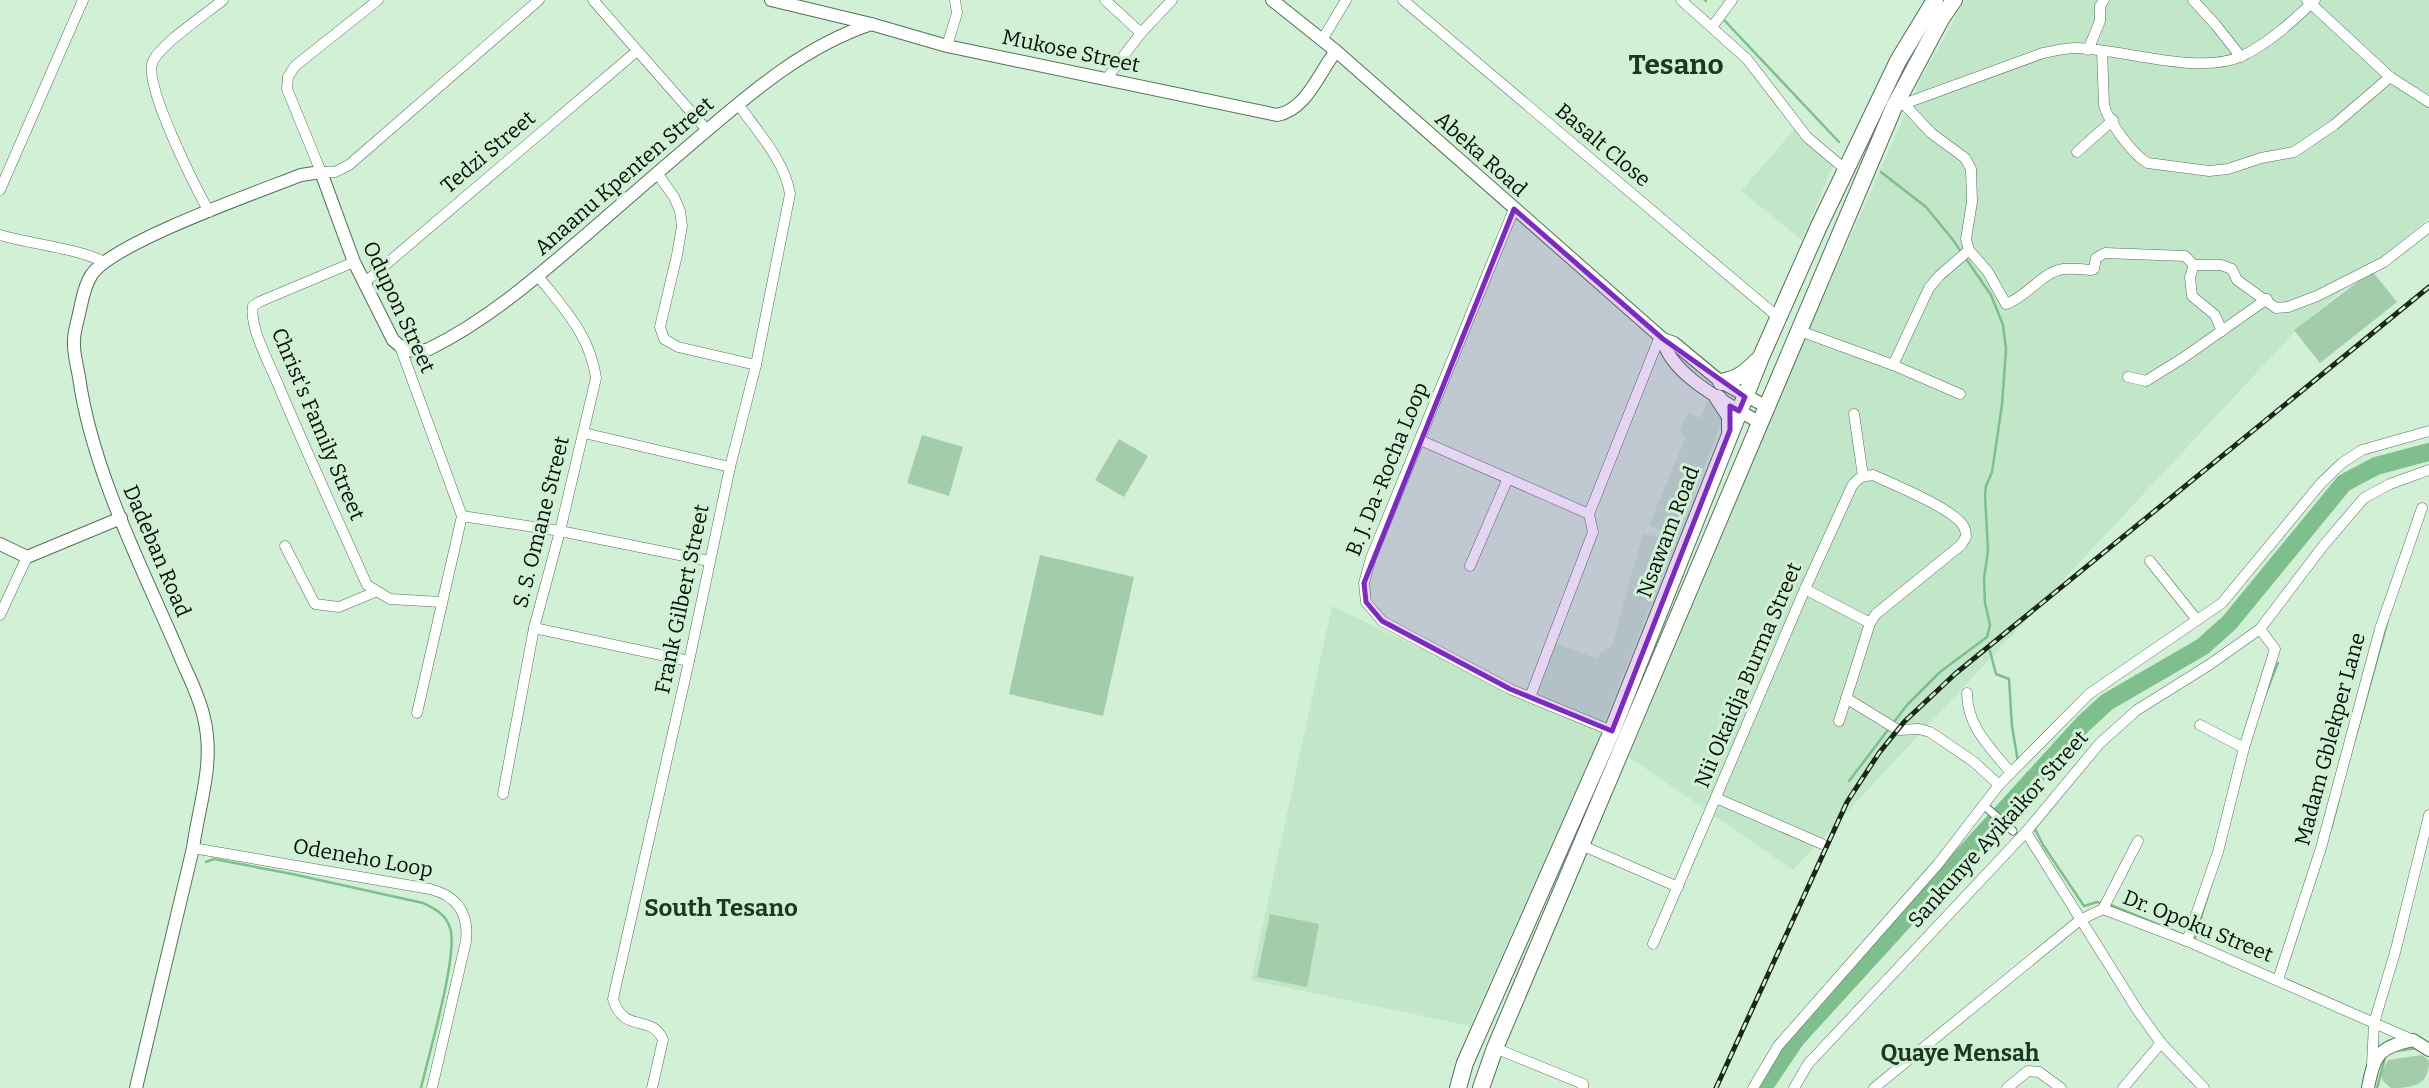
<svg xmlns="http://www.w3.org/2000/svg" width="2429" height="1088" viewBox="0 0 2429 1088" font-family="Bitter,serif">
<style>
.built{fill:#c1e7c8}
.green{fill:#a3ccab}
.lines{fill:none;stroke-linecap:round;stroke-linejoin:round}
.stream{stroke:#7fbe8d;stroke-width:2.5}
.river{stroke:#7fbe8d;stroke-width:18}
.pedestrian-casing{stroke:#54705a;stroke-width:9}
.minor-casing{stroke:#54705a;stroke-width:11}
.tertiary-casing{stroke:#54705a;stroke-width:14}
.trunk-casing{stroke:#54705a;stroke-width:18}
.pedestrian{stroke:#fff;stroke-width:7}
.minor{stroke:#fff;stroke-width:10}
.tertiary{stroke:#fff;stroke-width:12}
.trunk{stroke:#fff;stroke-width:16}
.rail-casing{stroke:#1b271d;stroke-width:5}
.rail{stroke:#d1f0d6;stroke-width:2.5;stroke-dasharray:8;stroke-linecap:butt}
.marked{fill:#7b2cbf;fill-opacity:0.2;stroke:#7b2cbf;stroke-width:5;stroke-linejoin:round}
.labels{text-anchor:middle;stroke-width:6;stroke-linejoin:round;paint-order:stroke}
.street-label{font-size:21px;fill:#061008;stroke:#d1f0d6}
.neighbourhood-label{font-size:23px;font-weight:bold;fill:#1d3723;stroke:#d1f0d6}
.quarter-label{font-size:24px;font-weight:bold;fill:#1d3723;stroke:#d1f0d6}
.district-label{font-size:28px;font-weight:bold;fill:#1d3723;stroke:#d1f0d6}
</style>
<rect width="100%" height="100%" fill="#d1f0d6"/>
<!-- built -->
<g class="built">
<polygon points="1965,0 2429,0 2429,218 2301,325 1793,870 1629,757 1815,316 1920,81"/>
<polygon points="1800,123 1836,159 1802,240 1741,191"/>
<polygon points="1708,399 1720,405 1726,411 1594,749 1470,1026 1251,980 1332,606 1531,701 1555,643 1598,659 1601,652 1612,646 1643,533 1661,538 1664,532 1649,525 1685,439 1680,430 1688,412 1700,418"/>
</g>
<!-- green -->
<g class="green">
<polygon points="2372,271 2397,302 2320,363 2294,330"/>
<polygon points="922,435 963,447 949,496 907,483"/>
<polygon points="1119,439 1148,456 1124,497 1095,480"/>
<polygon points="1040,555 1134,577 1103,716 1009,694"/>
<polygon points="1270,914 1319,924 1307,987 1257,977"/>
<path d="M2422 1055 2429 1061C2429 1086 2412 1088 2391 1088L2382 1080 2381 1073 2388 1060Z"/>
</g>
<g class="lines">
<!-- stream -->
<g class="stream">
<polyline points="1705,0 1706,1"/>
<polyline points="1725,21 1839,142"/>
<polyline points="1990,651 1996,674 2009,679 2012,726 2018,762"/>
<polyline points="2265,695 2278,663"/>
<polyline points="2355,739 2388,620"/>
<polyline points="2027,773 2033,780"/>
<polyline points="1849,781 1907,705 1940,672 1987,637 1990,625 1985,603 1984,579 1988,550 1985,495 1986,486 1992,472 2002,405 2006,349 2003,325 1991,295 1953,240 1926,207 1881,172"/>
<polyline points="2034,827 2043,845 2084,906 2097,902 2102,903"/>
<polyline points="2331,829 2339,799"/>
<path d="M206 862 214 859 292 874 423 903C435 909 446 914 450 928 459 953 428 1057 421 1088"/>
<polyline points="2108,904 2184,935"/>
<polyline points="2195,938 2212,882"/>
<polyline points="2396,1051 2417,1048"/>
<polyline points="2377,1088 2385,1058"/>
</g>
<!-- river -->
<polyline class="river" points="1763,1088 1796,1039 2083,724 2107,702 2202,647 2229,623 2344,483 2376,466 2429,452"/>
<defs>
<polyline id="pedestrian" points="1988,809 2013,831"/>
<g id="minor">
<polyline points="378,0 295,66 288,77 287,89 321,172 335,172 349,165 539,0"/>
<polyline points="593,0 707,130"/>
<polyline points="1105,0 1141,33"/>
<polyline points="1403,0 1779,318"/>
<polyline points="1681,0 1747,59 1807,137 1846,170"/>
<polyline points="2193,0 2215,24 2241,57"/>
<polyline points="2307,0 2390,77 2429,102"/>
<polyline points="1712,27 1732,0"/>
<polyline points="1322,40 1346,0"/>
<polyline points="947,46 957,13 955,0"/>
<polyline points="2088,50 2100,21 2100,6 2104,0"/>
<path d="M2102 51 2104 105C2108 121 2133 155 2148 163L2209 171 2228 169 2261 158 2294 152 2334 125 2390 77"/>
<polyline points="1107,78 1141,33 1172,0"/>
<path d="M1904 104 1931 133 1965 158 1971 169 1972 202 1966 239 1969 250 1988 272 2006 304C2027 297 2042 272 2063 269 2072 268 2082 269 2091 270L2094 269 2096 258 2105 253 2185 256 2194 265H2221L2232 269 2237 280 2276 308 2288 307 2317 296 2384 262 2429 227"/>
<path d="M1898 106 2043 53C2054 51 2065 48 2076 48 2124 49 2198 76 2242 56 2268 44 2294 20 2315 0"/>
<polyline points="2077,152 2113,120"/>
<polyline points="657,173 674,197 680,211 682,226 677,255 660,327 664,339 678,347 756,365"/>
<polyline points="0,190 83,0"/>
<polyline points="1514,209 1371,558 1364,583 1366,602 1382,621 1510,689 1612,731"/>
<path d="M209 212C196 188 142 83 153 61 162 43 206 14 223 0"/>
<path d="M0 235C35 245 72 247 105 262"/>
<path d="M354 262 259 302 253 306C249 326 269 363 277 382 306 451 337 518 367 585L390 599 441 602"/>
<polyline points="2194,265 2190,277 2192,296 2215,315 2222,331"/>
<polyline points="364,283 637,51"/>
<polyline points="1800,331 1893,365 1960,394"/>
<polyline points="401,349 462,516 417,713"/>
<polyline points="1893,365 1929,288 1939,276 1969,250"/>
<polyline points="2128,377 2146,381 2183,358 2267,299"/>
<polyline points="1854,414 1863,476"/>
<polyline points="584,433 730,467"/>
<polyline points="1420,440 1589,514"/>
<polyline points="462,516 560,531 709,561"/>
<polyline points="285,546 315,604 339,607 375,592"/>
<polyline points="2150,561 2197,620"/>
<polyline points="1470,566 1508,478"/>
<polyline points="1805,589 1870,623"/>
<polyline points="0,615 27,557"/>
<polyline points="534,628 689,661"/>
<path d="M1967 693C1967 727 1991 748 2011 773"/>
<polyline points="1530,697 1593,532 1589,514 1660,336"/>
<polyline points="1846,698 1898,730 1919,729 1930,732 1974,762 1999,785"/>
<polyline points="2200,725 2244,748"/>
<path d="M503 794 534 628 560 531 596 378C590 335 564 309 538 276"/>
<polyline points="1716,798 1822,844"/>
<polyline points="2026,832 2138,1011 2161,1043 2204,1088"/>
<polyline points="1581,845 1678,887"/>
<path d="M193 848 430 889C457 896 469 913 466 941L432 1088"/>
<polyline points="2103,909 2138,841"/>
<polyline points="2187,941 2218,852 2244,748 2275,649 2260,629"/>
<path d="M1653 944 1805 589 1852 486C1858 477 1863 476 1873 475 1892 484 1955 509 1964 527 1965 529 1966 534 1966 537L1961 545 1876 614 1870 623 1839 721"/>
<polyline points="2278,980 2321,848 2380,629 2422,508"/>
<polyline points="1495,1048 1583,1084 1583,1088"/>
<polyline points="2372,1066 2374,1023 2396,949 2429,815"/>
<path d="M652 1088 663 1040C652 1013 624 1035 613 999L689 661 730 467 756 365 790 194C785 161 757 131 738 104"/>
<polyline points="1753,1088 1778,1046 1938,864 1999,785 2089,694 2222,603 2322,482 2342,463 2362,450 2429,431"/>
<polyline points="1794,1088 1808,1064 2026,832 2100,743 2137,710 2209,665 2260,629 2323,546 2364,498 2390,484 2429,470"/>
<polyline points="1874,1088 2080,920 2103,909 2187,941 2413,1040"/>
<polyline points="2007,1088 2028,1071 2039,1072 2061,1088"/>
<polyline points="2123,1088 2161,1043"/>
</g>
<g id="tertiary">
<path d="M771 0 871 24 947 46 1277 115C1307 109 1318 74 1336 51"/>
<polyline points="1272,0 1336,51 1663,339 1674,343 1721,382 1767,407"/>
<path d="M1663 339C1669 375 1731 405 1760 423"/>
<polyline points="0,544 27,557 121,518"/>
<path d="M136 1088 193 848C199 804 215 763 204 718 199 694 186 672 177 649 140 563 92 470 79 377 77 365 73 352 74 340 74 332 77 323 79 314 82 301 84 286 92 274 115 242 258 192 301 175L321 172 354 262 393 340 405 350 421 351 429 349C488 320 538 276 587 234 626 200 665 166 704 133 755 89 806 46 871 24"/>
<path d="M2368 1088C2374 1055 2379 1047 2413 1040L2429 1050"/>
</g>
<g id="trunk">
<path d="M1721 382C1738 379 1745 373 1757 361"/>
<polyline points="1718,398 1730,416 1730,430"/>
<polyline points="1458,1088 1465,1063 1612,731 1761,357 1819,226 1898,61 1935,0"/>
<polyline points="1481,1088 1495,1048 1894,107 1941,19 1954,0"/>
</g>
</defs>
<!-- pedestrian casing -->
<use href="#pedestrian" class="pedestrian-casing"/>
<!-- minor casing -->
<use href="#minor" class="minor-casing"/>
<!-- tertiary casing -->
<use href="#tertiary" class="tertiary-casing"/>
<!-- trunk casing -->
<use href="#trunk" class="trunk-casing"/>
<!-- pedestrian -->
<use href="#pedestrian" class="pedestrian"/>
<!-- minor -->
<use href="#minor" class="minor"/>
<!-- tertiary -->
<use href="#tertiary" class="tertiary"/>
<!-- trunk -->
<use href="#trunk" class="trunk"/>
<defs>
<polyline id="rail" points="1716,1088 1847,802 1879,753 1904,722 1955,674 2429,287"/>
</defs>
<!-- rail casing -->
<use href="#rail" class="rail-casing"/>
<!-- rail -->
<use href="#rail" class="rail"/>
</g>
<!-- marked area -->
<path class="marked" d="M1514 209 1663 339 1745 397 1739 411 1730 406V430L1612 731 1510 689 1382 621 1366 602 1364 583Z"/>
<g class="labels">
<!-- street labels -->
<g class="street-label">
<text transform="translate(1071 51) rotate(12)" y="7">Mukose Street</text>
<text transform="translate(1603 145) rotate(40)" y="7">Basalt Close</text>
<text transform="translate(488 152) rotate(-40)" y="7">Tedzi Street</text>
<text transform="translate(1481 154) rotate(42)" y="7">Abeka Road</text>
<text transform="translate(624 176) rotate(-41)" y="7">Anaanu Kpenten Street</text>
<text transform="translate(399 307) rotate(65)" y="7">Odupon Street</text>
<text transform="translate(318 424) rotate(67)" y="7">Christ's Family Street</text>
<text transform="translate(1387 469) rotate(-68)" y="7">B. J. Da-Rocha Loop</text>
<text transform="translate(541 522) rotate(-76)" y="7">S. S. Omane Street</text>
<text transform="translate(1668 532) rotate(-69)" y="7">Nsawam Road</text>
<text transform="translate(157 551) rotate(67)" y="7">Dadeban Road</text>
<text transform="translate(682 599) rotate(-78)" y="7">Frank Gilbert Street</text>
<text transform="translate(1748 675) rotate(-67)" y="7">Nii Okaidja Burma Street</text>
<text transform="translate(2330 739) rotate(-75)" y="7">Madam Gblekper Lane</text>
<text transform="translate(1998 829) rotate(-48)" y="7">Sankunye Ayikaikor Street</text>
<text transform="translate(363 858) rotate(10)" y="7">Odeneho Loop</text>
<text transform="translate(2198 926) rotate(22)" y="7">Dr. Opoku Street</text>
</g>
<!-- neighbourhood labels -->
<g class="neighbourhood-label">
<text x="1960" y="1061">Quaye Mensah</text>
</g>
<!-- quarter labels -->
<g class="quarter-label">
<text x="721" y="916">South Tesano</text>
</g>
<!-- district labels -->
<g class="district-label">
<text x="1676" y="74">Tesano</text>
</g>
</g>
</svg>
